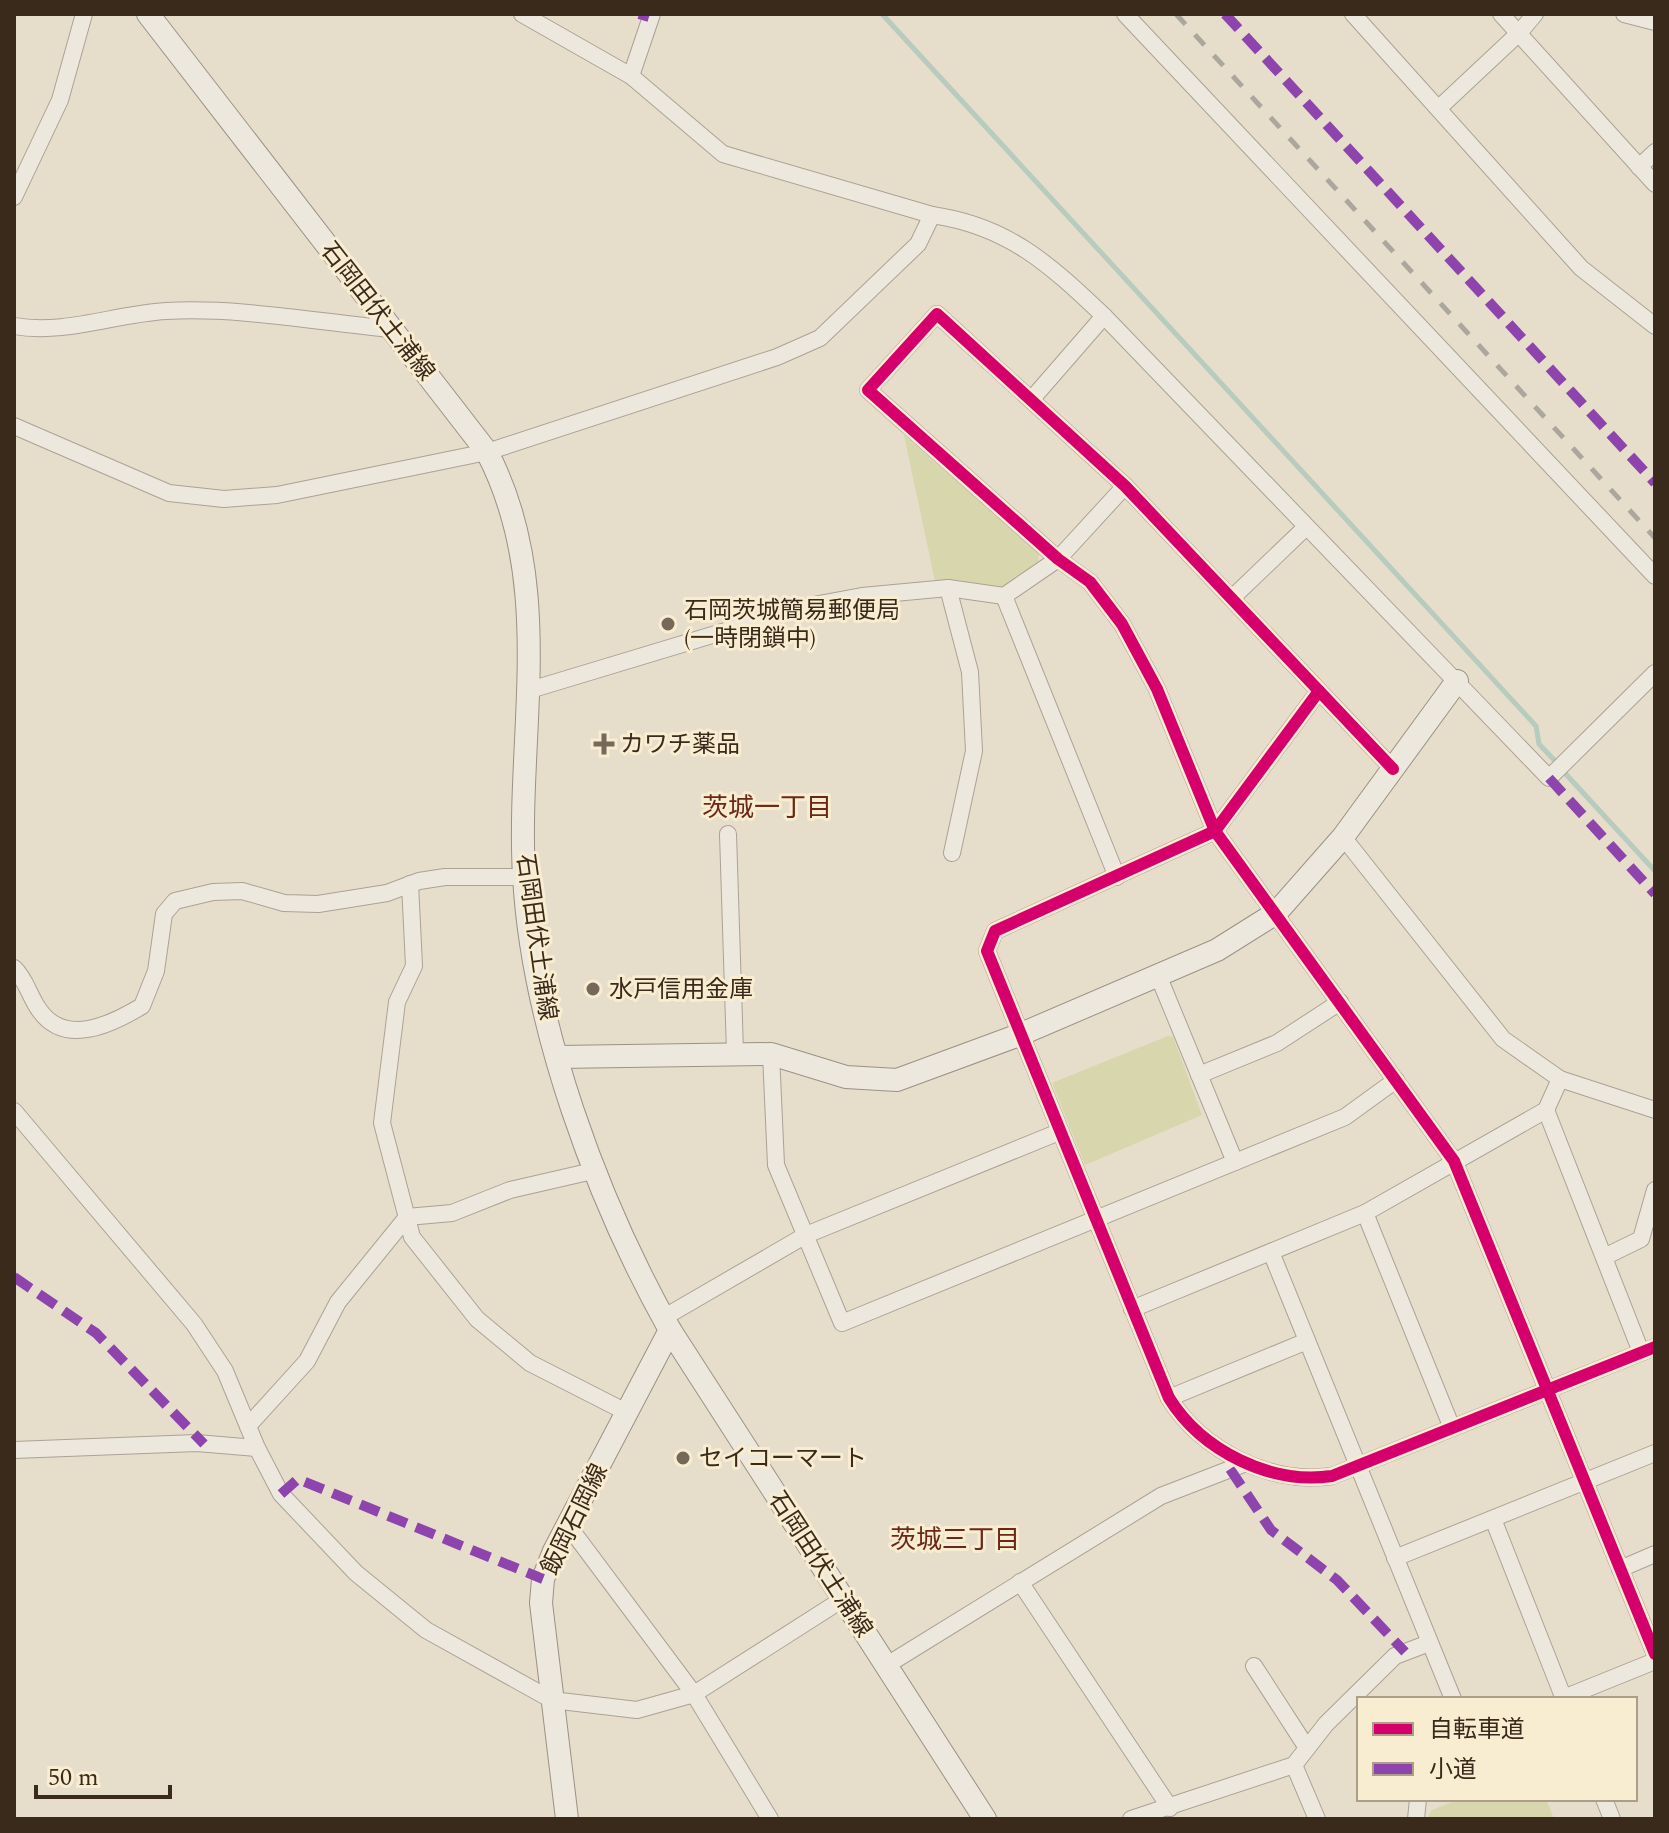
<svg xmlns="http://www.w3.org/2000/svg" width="1669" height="1833" viewBox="0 0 1669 1833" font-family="Spectral,'Noto Sans JP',serif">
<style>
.green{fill:#d7d6ac}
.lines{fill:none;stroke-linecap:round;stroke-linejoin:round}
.stream{stroke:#b7cbbe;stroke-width:5}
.street-casing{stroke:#aba295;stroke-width:18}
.secondary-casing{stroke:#9b9185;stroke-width:24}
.street{stroke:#ede8de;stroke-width:16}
.secondary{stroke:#ede8de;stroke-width:22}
.rail{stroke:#aca79e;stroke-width:5;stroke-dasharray:14 14;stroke-linecap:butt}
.quiet{stroke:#8e44ad;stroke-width:10;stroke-dasharray:20 10;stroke-linecap:butt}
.cycleway-casing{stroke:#f8ecd1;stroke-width:17}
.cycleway{stroke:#d6006c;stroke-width:12}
.poi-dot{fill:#766959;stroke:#f8ecd1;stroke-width:3}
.labels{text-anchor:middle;stroke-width:6;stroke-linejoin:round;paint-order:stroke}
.street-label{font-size:24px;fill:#3a2a1c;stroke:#f8ecd1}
.poi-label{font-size:24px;fill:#3a2a1c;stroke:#f8ecd1;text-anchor:start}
.neighbourhood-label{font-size:26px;fill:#6b2718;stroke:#f8ecd1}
</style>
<rect width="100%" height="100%" fill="#e6ddcb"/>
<!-- green -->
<g class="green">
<polygon points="904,435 1039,553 1038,562 1002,587 935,581"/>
<polygon points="1168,1036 1173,1037 1202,1115 1085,1165 1052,1083"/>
<polygon points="1460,1799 1546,1799 1554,1819 1427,1819 1432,1810"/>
</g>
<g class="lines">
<!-- stream -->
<g class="stream">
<polyline points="882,14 1536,726 1539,744 1557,763"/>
<polyline points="1563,771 1655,871"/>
</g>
<defs>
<g id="street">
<path d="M522 14 631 76 723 154 932 215C1009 226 1050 265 1104 316L1549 778 1655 673"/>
<polyline points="1125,14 1655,576"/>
<polyline points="1353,14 1581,268 1655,326"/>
<polyline points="1501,14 1655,184"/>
<polyline points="1624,14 1655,22"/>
<polyline points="631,76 652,14"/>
<polyline points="1439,108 1519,33 1535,14"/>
<polyline points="1639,167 1655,152"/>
<polyline points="14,197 60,100 84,14"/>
<path d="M14 326C65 335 115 314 166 311 240 307 317 322 391 329"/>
<polyline points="1031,400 1104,316"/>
<polyline points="14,426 169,493 224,499 277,495 487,452 777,357 820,338 918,244 932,215"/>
<polyline points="948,588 970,672 974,751 952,853"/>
<polyline points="1004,596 1117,877"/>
<polyline points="1232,598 1305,528"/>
<polyline points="530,690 808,606 862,596 948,588 1004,596 1058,559 1125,486"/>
<path d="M1319 691 1215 831 995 931 987 951 1169 1398C1202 1451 1271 1485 1332 1476L1655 1347"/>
<polyline points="1393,769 1125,486 937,314 868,390 1058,559 1090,582 1122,624 1157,689 1215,831 1454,1161 1655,1654"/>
<polyline points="728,834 735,1052"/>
<polyline points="1343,837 1503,1039 1560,1079 1655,1110"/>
<polyline points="410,884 414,966 397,1002 382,1123 412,1237 477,1319 530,1363 628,1413"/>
<path d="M14 968C26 979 30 998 40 1011 66 1047 112 1024 142 1006L156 971 164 914 175 901 213 892 242 891 284 903 318 904 387 893 419 881 445 877H524"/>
<polyline points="1158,975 1235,1162"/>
<polyline points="771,1054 776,1165 842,1323 1345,1117 1396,1080"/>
<polyline points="1199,1075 1277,1043 1340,1002"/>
<polyline points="1546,1110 1641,1352"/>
<polyline points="14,1111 194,1324 225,1371 257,1448 281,1494 356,1573 426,1630 552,1700 637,1710 694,1694 843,1599"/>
<polyline points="1365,1213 1452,1428"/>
<polyline points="1271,1252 1453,1699"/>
<polyline points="1604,1257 1641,1239 1655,1190"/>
<polyline points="1132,1309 1365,1213 1546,1110 1560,1079"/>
<polyline points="663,1318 806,1235 1059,1132"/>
<polyline points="1169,1398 1307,1341"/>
<polyline points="248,1426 307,1361 338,1302 407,1217 452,1213 510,1190 597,1170"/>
<polyline points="14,1450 197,1443 257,1448"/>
<polyline points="1493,1519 1564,1699"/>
<polyline points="567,1524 694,1694 770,1819"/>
<polyline points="1395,1558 1655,1453"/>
<polyline points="1620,1569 1655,1554"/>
<polyline points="1020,1582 1170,1808"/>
<polyline points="887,1665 1161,1496 1246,1463"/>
<polyline points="1254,1666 1307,1748"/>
<polyline points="1561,1699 1655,1661"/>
<polyline points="1294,1765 1317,1819"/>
<polyline points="1604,1799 1612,1819"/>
<polyline points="1131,1819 1294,1765 1326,1724 1395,1656 1429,1643"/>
<polyline points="1416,1819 1418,1799"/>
</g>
<g id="secondary">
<path d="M148 14 487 452C557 586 516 733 524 876 532 1025 597 1200 670 1330L985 1819"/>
<polyline points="557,1057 771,1054 846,1077 897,1080 1019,1035 1217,950 1276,913 1343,837 1457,681"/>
<polyline points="567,1819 541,1603 543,1579 554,1551 670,1330"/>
</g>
</defs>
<!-- street casing -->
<use href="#street" class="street-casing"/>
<!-- secondary casing -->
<use href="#secondary" class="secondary-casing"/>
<!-- street -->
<use href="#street" class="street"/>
<!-- secondary -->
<use href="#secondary" class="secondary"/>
<!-- rail -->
<polyline class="rail" points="1176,14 1655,538"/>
<!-- quiet -->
<g class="quiet">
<polyline points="639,14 649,17"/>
<polyline points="1225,14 1655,483"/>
<polyline points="1549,778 1655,894"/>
<polyline points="14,1277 96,1333 204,1444"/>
<polyline points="1230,1469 1271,1530 1337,1580 1405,1652"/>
<polyline points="281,1494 298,1479 543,1579"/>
</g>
<defs>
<g id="cycleway">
<path d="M1319 691 1215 831 995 931 987 951 1169 1398C1202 1451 1271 1485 1332 1476L1655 1347"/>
<polyline points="1393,769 1125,486 937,314 868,390 1058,559 1090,582 1122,624 1157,689 1215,831 1454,1161 1655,1654"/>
</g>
</defs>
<!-- cycleway casing -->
<use href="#cycleway" class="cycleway-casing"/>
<!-- cycleway -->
<use href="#cycleway" class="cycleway"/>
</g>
<!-- markers -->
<g class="poi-dot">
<circle cx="668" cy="624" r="8"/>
<path d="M600 732h8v8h8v8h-8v8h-8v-8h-8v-8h8z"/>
<circle cx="593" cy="989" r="8"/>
<circle cx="683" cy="1458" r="8"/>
</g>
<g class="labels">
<!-- street labels -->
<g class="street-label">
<text transform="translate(378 311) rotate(52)" y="8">石岡田伏土浦線</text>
<text transform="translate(537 937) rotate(82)" y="8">石岡田伏土浦線</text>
<text transform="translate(574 1519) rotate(-64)" y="8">飯岡石岡線</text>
<text transform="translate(821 1564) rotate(57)" y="8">石岡田伏土浦線</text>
</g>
<!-- poi labels -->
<g class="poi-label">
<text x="684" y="618">石岡茨城簡易郵便局<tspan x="684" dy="28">(一時閉鎖中)</tspan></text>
<text x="620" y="752">カワチ薬品</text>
<text x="609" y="997">水戸信用金庫</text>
<text x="699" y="1466">セイコーマート</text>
</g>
<!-- neighbourhood labels -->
<g class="neighbourhood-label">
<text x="767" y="816">茨城一丁目</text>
<text x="955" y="1548">茨城三丁目</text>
</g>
</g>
<!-- border -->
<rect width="1669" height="1833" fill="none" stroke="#3a2a1c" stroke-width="32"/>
<!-- legend -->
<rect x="1357" y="1697" width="280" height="104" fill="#f8ecd1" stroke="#ac9e89" stroke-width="2"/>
<rect x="1373" y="1723" width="40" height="12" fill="#d6006c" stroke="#ac9e89" stroke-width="2"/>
<text x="1429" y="1737" font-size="24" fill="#3a2a1c">自転車道</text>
<rect x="1373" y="1763" width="40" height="12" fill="#8e44ad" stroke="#ac9e89" stroke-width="2"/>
<text x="1429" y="1777" font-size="24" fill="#3a2a1c">小道</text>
<!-- scale -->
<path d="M36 1785v12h134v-12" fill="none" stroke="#3a2a1c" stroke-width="4"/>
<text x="48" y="1785" font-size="24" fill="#3a2a1c" stroke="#f8ecd1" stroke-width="6" paint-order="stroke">50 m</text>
</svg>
